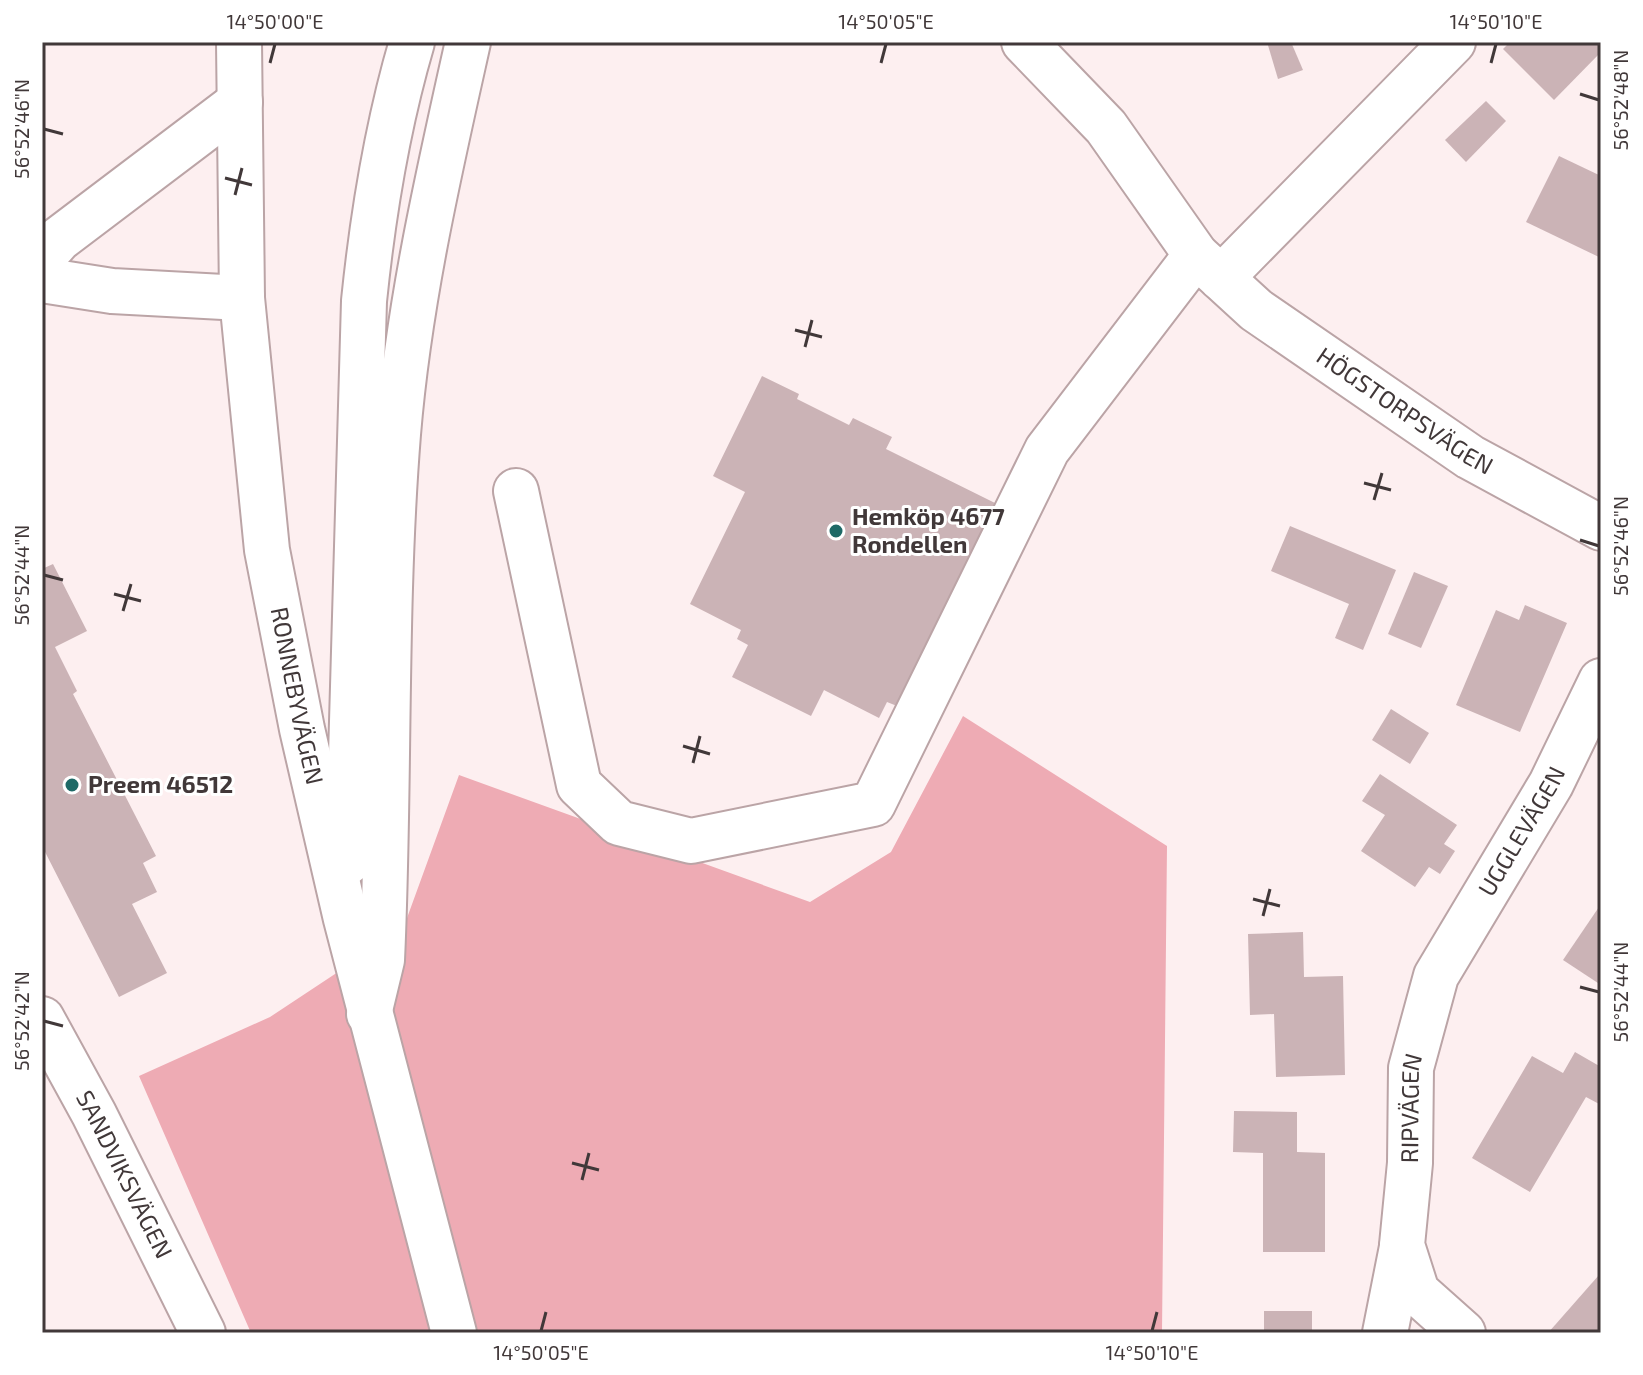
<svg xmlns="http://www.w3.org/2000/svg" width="1643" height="1375" viewBox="0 0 1643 1375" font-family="'Exo 2',sans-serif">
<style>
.forest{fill:#eeabb4}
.building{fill:#cbb3b6}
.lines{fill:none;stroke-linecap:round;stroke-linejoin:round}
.minor-casing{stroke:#bba4a6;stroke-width:48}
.major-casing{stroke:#bba4a6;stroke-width:48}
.highway-casing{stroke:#bba4a6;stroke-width:48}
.minor{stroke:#fff;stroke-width:44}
.major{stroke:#fff;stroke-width:44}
.highway{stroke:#fff;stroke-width:44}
.ticks{fill:none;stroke:#413839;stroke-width:3}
.poi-dot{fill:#1e6966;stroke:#fff;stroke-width:3}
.labels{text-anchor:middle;stroke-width:6;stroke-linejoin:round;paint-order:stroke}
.street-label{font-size:24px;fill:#413839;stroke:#fff}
.poi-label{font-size:24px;font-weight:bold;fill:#413839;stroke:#fff;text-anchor:start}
.neatline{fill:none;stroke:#413839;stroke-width:3}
.ticks-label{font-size:20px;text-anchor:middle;fill:#413839}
</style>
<rect width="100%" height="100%" fill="#fdeff0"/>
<!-- forest -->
<polygon class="forest" points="963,716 1167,846 1162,1333 251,1333 139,1076 270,1017 403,929 459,775 810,902 891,852"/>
<!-- building -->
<g class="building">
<polygon points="1267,42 1291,42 1303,70 1278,79"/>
<polygon points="1510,42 1601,42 1601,52 1554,100 1503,49"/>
<polygon points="1486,101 1506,121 1466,162 1445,140"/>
<polygon points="1559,156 1601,176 1601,258 1526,222"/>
<polygon points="762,376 799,394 797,399 849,425 853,418 892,437 886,449 997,504 897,706 887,702 879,718 824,690 811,716 732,677 748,645 737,639 741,630 690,604 745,492 713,476"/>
<polygon points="1290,526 1396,570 1363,650 1335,638 1349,604 1271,571"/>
<polygon points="53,564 87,631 55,647 77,691 73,694 156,856 143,863 157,892 132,904 167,973 119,997 42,846 42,569"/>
<polygon points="1414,572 1448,586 1421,648 1388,634"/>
<polygon points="1525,605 1567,623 1520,732 1456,705 1496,610 1519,620"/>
<polygon points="1391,709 1429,733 1410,764 1372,740"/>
<polygon points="1380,774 1457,825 1444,844 1455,851 1440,874 1429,867 1415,887 1361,851 1385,815 1362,801"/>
<polygon points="1601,904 1601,985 1563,960"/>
<polygon points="1303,932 1304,977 1343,976 1345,1075 1276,1077 1274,1014 1250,1015 1248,934"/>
<polygon points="1575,1052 1601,1067 1601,1105 1586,1097 1530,1192 1472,1158 1532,1056 1563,1073"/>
<polygon points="1234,1111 1297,1112 1297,1152 1325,1153 1325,1252 1263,1252 1263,1153 1233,1152"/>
<polygon points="1599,1275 1601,1333 1548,1333"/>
<rect x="1264" y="1311" width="48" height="22"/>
</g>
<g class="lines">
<defs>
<g id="minor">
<path id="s1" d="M1024 42 1106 127 1196 255 1256 310 1470 457 1601 528"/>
<polyline points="42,258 59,239 240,102"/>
<polyline points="1221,278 1453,42"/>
<polyline points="42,280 112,291 242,298"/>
<polyline points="516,491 579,785 619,823 691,841 873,804 1047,450 1196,255"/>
<path id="s2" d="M42 1019 94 1114 203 1333"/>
<polyline points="1385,1333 1402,1247"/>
<path id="s3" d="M1463 1333 1417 1292 1402 1245 1410 1163 1411 1068 1436 976 1551 784 1601 681"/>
</g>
<g id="major">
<path id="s4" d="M239 42 242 298 267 550 302 729 346 919 454 1333"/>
<path d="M348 862 364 301C373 213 387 127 412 42"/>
</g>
<path id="highway" d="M369 1014 382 960C390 785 384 609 398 434 409 301 439 172 468 42"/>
</defs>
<!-- minor casing -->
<use href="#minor" class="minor-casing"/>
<!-- major casing -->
<use href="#major" class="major-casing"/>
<!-- highway casing -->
<use href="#highway" class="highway-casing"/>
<!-- minor -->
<use href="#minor" class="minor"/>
<!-- major -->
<use href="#major" class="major"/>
<!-- highway -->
<use href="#highway" class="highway"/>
</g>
<!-- ticks -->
<path class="ticks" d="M270 63 275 44M881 63 886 44M1491 63 1496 44M1580 94 1599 100M44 129 63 134M225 178 252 185M235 195 242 168M795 330 822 337M805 347 812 320M1364 483 1391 490M1374 500 1382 473M1580 540 1599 546M44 575 63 580M114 594 141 601M123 611 131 584M683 746 710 754M693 763 700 736M1253 899 1280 906M1263 916 1270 889M1580 987 1599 992M44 1021 63 1026M572 1163 599 1170M582 1180 589 1153M541 1331 546 1312M1152 1331 1157 1312"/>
<!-- markers -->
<g class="poi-dot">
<circle cx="836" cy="531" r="8"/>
<circle cx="72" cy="785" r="8"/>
</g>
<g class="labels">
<!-- street labels -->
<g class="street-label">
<text dy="8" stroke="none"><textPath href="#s1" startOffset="536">HÖGSTORPSVÄGEN</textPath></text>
<text dy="8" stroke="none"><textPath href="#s4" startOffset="658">RONNEBYVÄGEN</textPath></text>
<text dy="8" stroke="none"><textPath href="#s3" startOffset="552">UGGLEVÄGEN</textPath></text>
<text dy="8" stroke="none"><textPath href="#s3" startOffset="248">RIPVÄGEN</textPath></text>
<text dy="8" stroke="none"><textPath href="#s2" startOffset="176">SANDVIKSVÄGEN</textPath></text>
</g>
<!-- poi labels -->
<g class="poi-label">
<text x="852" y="525">Hemköp 4677<tspan x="852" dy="28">Rondellen</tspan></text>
<text x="88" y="793">Preem 46512</text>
</g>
</g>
<!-- border -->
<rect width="1643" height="1375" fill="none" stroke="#ffffff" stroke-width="88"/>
<rect x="44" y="44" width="1555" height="1287" class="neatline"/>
<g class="ticks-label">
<text x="275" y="29">14°50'00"E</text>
<text x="886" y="29">14°50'05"E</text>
<text x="1496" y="29">14°50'10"E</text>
<text transform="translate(1621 100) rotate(-90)" y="7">56°52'48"N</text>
<text transform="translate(22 129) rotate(-90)" y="7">56°52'46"N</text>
<text transform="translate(1621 546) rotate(-90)" y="7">56°52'46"N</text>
<text transform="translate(22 575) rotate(-90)" y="7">56°52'44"N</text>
<text transform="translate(1621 992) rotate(-90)" y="7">56°52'44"N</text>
<text transform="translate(22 1021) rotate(-90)" y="7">56°52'42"N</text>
<text x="541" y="1360">14°50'05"E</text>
<text x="1152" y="1360">14°50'10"E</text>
</g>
</svg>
